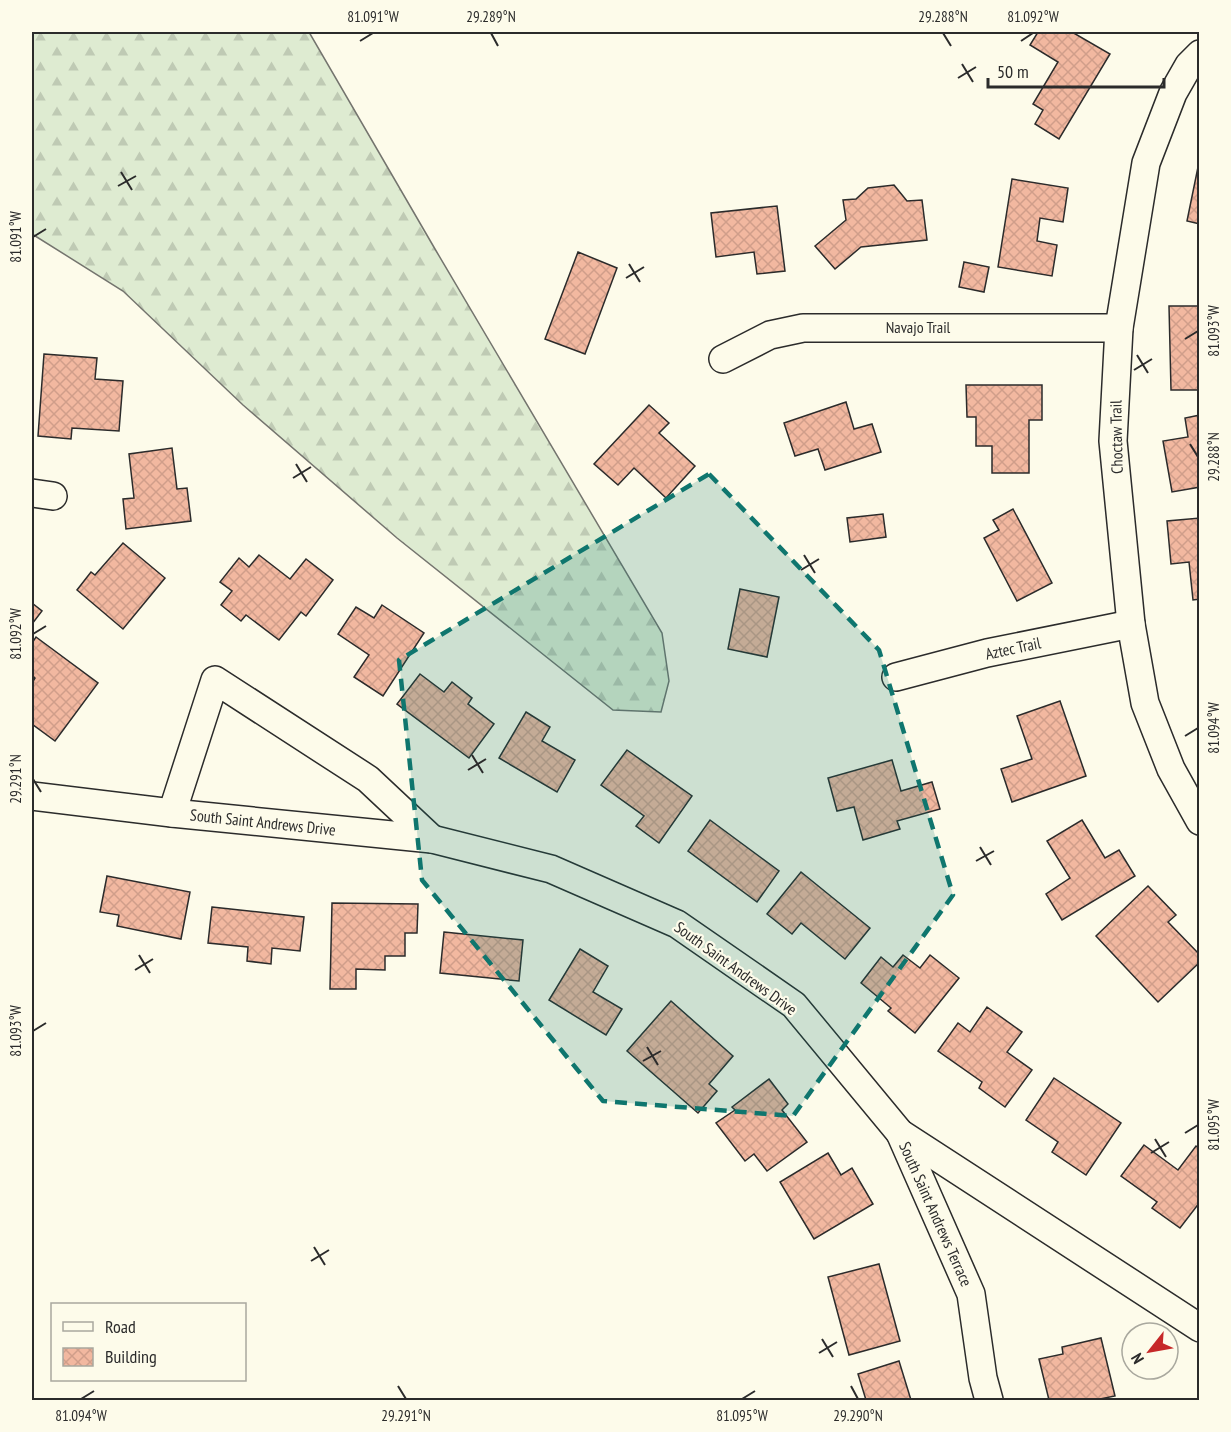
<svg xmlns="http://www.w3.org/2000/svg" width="1231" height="1432" viewBox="0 0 1231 1432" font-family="'PT Sans Narrow',sans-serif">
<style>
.forest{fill:url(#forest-firs);stroke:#74746e;stroke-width:1.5}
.building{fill:url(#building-cross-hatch);stroke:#2b2b2b;stroke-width:1.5}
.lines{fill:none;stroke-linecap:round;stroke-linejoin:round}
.minor-casing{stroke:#2b2b2b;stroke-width:30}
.minor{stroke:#fdfbea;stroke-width:27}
.marked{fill:#0f766e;fill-opacity:0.2;stroke:#0f766e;stroke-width:4.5;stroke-dasharray:12 8;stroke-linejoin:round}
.ticks{fill:none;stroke:#2b2b2b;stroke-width:2}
.labels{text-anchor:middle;stroke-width:4.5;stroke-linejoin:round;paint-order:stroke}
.street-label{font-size:16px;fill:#2b2b2b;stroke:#fdfbea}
.neatline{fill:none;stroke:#2b2b2b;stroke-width:2}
.ticks-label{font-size:15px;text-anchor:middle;fill:#2b2b2b}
</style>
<defs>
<pattern id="forest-firs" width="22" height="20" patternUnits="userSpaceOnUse" patternTransform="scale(1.5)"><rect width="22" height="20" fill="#deebd1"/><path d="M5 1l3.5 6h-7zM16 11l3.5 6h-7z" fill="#bfcab4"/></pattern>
<pattern id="building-cross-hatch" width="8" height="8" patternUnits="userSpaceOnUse" patternTransform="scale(1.5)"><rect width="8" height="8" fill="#f2b8a0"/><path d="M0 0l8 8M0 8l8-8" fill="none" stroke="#d09e8a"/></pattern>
</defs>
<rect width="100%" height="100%" fill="#fdfbea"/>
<!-- forest -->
<polygon class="forest" points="32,32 309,32 435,249 662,633 669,681 661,712 613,710 397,538 243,405 123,291 32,234"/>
<!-- building -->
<g class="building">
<polygon points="1038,32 1072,32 1110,54 1059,139 1035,124 1043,110 1033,104 1058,62 1030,45"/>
<polygon points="1198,167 1200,167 1200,224 1187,221"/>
<polygon points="1012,179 1068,188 1063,222 1040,218 1037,241 1057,245 1052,276 998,267"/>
<polygon points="894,185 907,201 922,200 927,240 861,247 835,269 815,246 846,220 843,200 856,199 868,188"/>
<polygon points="777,206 785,271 757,274 754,252 716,257 711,213"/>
<polygon points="578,252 617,268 585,354 545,339"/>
<polygon points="964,262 989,267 984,292 959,287"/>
<polygon points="1169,306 1200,306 1200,390 1171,390"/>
<polygon points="44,354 97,358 95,379 123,381 119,431 72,428 71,439 38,436"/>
<polygon points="966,385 1042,385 1042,420 1029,420 1029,473 992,473 992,446 976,446 976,417 967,417"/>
<polygon points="846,402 854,429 872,424 881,452 825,470 818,449 795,456 784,423"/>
<polygon points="649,405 669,423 659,433 695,466 666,498 634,468 618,485 594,464"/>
<polygon points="1200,415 1200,487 1172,492 1163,441 1188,437 1185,418"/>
<polygon points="172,448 177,489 187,488 191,521 126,529 123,499 134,498 129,454"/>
<polygon points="1013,509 1052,583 1017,601 984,538 999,530 993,520"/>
<polygon points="883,514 886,537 850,542 847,518"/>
<polygon points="1200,518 1200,599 1193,600 1189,562 1171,564 1167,521"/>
<polygon points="123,543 165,578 123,629 77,590 91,572 95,575"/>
<polygon points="259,555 290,579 306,559 333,580 306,616 301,612 279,640 246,615 241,621 221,605 232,591 220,582 239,558 249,567"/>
<polygon points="740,589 779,597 767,657 728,649"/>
<polygon points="32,603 42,611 32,624"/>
<polygon points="382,605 424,633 383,696 354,677 369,655 338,634 356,607 374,618"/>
<polygon points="36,637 98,683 55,741 32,724 32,683 35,678 32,675 32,643"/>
<polygon points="420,674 444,692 452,682 472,698 468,704 494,724 469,758 397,704"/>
<polygon points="1060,701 1086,776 1012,802 1001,769 1032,759 1017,716"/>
<polygon points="526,712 550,727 542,741 575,760 557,792 499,758"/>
<polygon points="627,750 692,796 659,843 636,826 644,816 601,785"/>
<polygon points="892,760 901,791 932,782 940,809 897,821 900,829 863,840 854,807 837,811 828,778"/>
<polygon points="710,820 779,871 757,902 688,851"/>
<polygon points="1082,820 1105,858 1119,850 1135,876 1062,920 1046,894 1070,878 1047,841"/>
<polygon points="801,872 870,928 845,959 801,923 792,934 767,914"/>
<polygon points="107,876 190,892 181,939 117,926 119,915 100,912"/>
<polygon points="1148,886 1176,915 1168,922 1200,955 1200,962 1158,1002 1096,936"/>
<polygon points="332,903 418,904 417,933 405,933 405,956 385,956 385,970 356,969 356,989 330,989"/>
<polygon points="212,907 304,917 300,951 272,948 271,964 247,961 248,947 208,943"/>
<polygon points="444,932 523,940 519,981 440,973"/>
<polygon points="580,949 608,966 593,992 622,1009 606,1035 549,1000"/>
<polygon points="903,955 920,968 930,955 959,978 915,1033 888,1011 891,1008 861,983 881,957 893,967"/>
<polygon points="671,1001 733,1056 709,1084 717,1091 698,1113 627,1051"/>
<polygon points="987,1007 1022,1032 1007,1052 1032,1070 1005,1107 979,1088 982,1082 938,1051 958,1023 970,1032"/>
<polygon points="1054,1078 1121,1123 1086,1175 1052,1152 1058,1142 1026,1120"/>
<polygon points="769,1079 788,1104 782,1110 807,1142 767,1171 754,1154 745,1161 716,1123 735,1110 732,1107"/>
<polygon points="1144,1145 1178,1170 1196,1146 1200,1149 1200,1202 1180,1228 1152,1208 1157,1202 1121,1176"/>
<polygon points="828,1153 841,1175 852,1168 873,1204 814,1239 780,1182"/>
<polygon points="879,1264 900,1341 849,1355 828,1277"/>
<polygon points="1101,1338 1115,1396 1095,1400 1049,1400 1039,1359 1063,1354 1062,1347"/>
<polygon points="899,1361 911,1400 866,1400 858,1374"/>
</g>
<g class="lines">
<defs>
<g id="minor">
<polyline points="1200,54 1189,65 1173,93 1146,163 1119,328 1113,441 1131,624 1145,703 1171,769 1200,821"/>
<polyline points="723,359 770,335 803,328 1119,328"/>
<polyline points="32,493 53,496"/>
<polyline points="896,677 987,653 1131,624"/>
<polyline points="32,796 172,813 432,839 551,869 677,924 794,1005 900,1133 1200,1328"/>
<polyline points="172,813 215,680 368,779 432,839"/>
<polyline points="900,1133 971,1294 983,1378 989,1400"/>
</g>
</defs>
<!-- minor casing -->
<use href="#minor" class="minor-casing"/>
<!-- minor -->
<use href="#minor" class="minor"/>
</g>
<!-- marked area -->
<path class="marked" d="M709 474 879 650 953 895 793 1116 603 1101 422 880 399 660Z"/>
<!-- ticks -->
<path class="ticks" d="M491 33 498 46M943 33 951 46M360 41 373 33M1021 41 1033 33M962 64 973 82M958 78 976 67M121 172 132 190M118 186 136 176M33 237 46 229M629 264 640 282M626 278 644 267M1185 339 1198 331M1137 355 1148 373M1134 370 1152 359M1190 444 1198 457M296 464 307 482M293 478 311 467M804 555 815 573M801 570 819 559M33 634 46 626M1185 736 1198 728M472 755 483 773M468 770 486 759M33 779 41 792M980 847 991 865M976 861 994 851M139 955 150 973M135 970 153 959M33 1031 46 1023M647 1047 658 1065M643 1061 661 1051M1185 1133 1198 1125M1155 1139 1166 1157M1151 1153 1169 1142M314 1247 325 1265M311 1261 329 1250M822 1339 833 1357M819 1353 837 1342M398 1386 406 1399M851 1386 858 1399M81 1399 94 1391M742 1399 755 1391"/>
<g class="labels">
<!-- street labels -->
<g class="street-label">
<text x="918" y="333">Navajo Trail</text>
<text transform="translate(1116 437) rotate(-91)" y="6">Choctaw Trail</text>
<text transform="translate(1013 648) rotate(-12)" y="6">Aztec Trail</text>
<text transform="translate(263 822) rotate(6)" y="6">South Saint Andrews Drive</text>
<text transform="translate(736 968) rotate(36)" y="6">South Saint Andrews Drive</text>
<text transform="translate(936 1214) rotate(66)" y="6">South Saint Andrews Terrace</text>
</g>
</g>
<!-- border -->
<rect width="1231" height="1432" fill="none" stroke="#fdfbea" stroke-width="66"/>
<!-- legend -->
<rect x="51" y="1303" width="195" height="78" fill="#fdfbea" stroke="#a9a89e" stroke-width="1.5"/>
<rect x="63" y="1322" width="30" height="9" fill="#fdfbea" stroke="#a9a89e" stroke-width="1.5"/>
<text x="105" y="1333" font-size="18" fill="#2b2b2b">Road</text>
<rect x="63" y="1348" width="30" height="18" fill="url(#building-cross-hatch)" stroke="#a9a89e" stroke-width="1.5"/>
<text x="105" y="1363" font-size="18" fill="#2b2b2b">Building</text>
<!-- north arrow -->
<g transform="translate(1150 1351) rotate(239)"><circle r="28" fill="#fdfbea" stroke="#a9a89e" stroke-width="1.5"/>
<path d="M0-4.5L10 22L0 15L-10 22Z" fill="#c62828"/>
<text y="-9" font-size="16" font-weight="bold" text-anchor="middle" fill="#2b2b2b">N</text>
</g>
<!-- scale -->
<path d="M988 78v9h176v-9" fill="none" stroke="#2b2b2b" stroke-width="3"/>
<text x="997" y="78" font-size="18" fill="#2b2b2b" stroke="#fdfbea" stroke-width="4.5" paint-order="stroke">50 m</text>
<rect x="33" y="33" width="1165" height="1366" class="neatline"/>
<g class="ticks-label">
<text x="373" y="22">81.091°W</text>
<text x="491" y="22">29.289°N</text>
<text x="943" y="22">29.288°N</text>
<text x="1033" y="22">81.092°W</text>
<text transform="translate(16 237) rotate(-90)" y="5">81.091°W</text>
<text transform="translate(1214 331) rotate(-90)" y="5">81.093°W</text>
<text transform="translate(1214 457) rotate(-90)" y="5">29.288°N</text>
<text transform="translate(16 634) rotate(-90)" y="5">81.092°W</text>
<text transform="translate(1214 728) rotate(-90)" y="5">81.094°W</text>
<text transform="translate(16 779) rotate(-90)" y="5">29.291°N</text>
<text transform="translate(16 1031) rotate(-90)" y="5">81.093°W</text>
<text transform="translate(1214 1125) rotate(-90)" y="5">81.095°W</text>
<text x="81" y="1421">81.094°W</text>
<text x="406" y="1421">29.291°N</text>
<text x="742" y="1421">81.095°W</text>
<text x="858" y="1421">29.290°N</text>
</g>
</svg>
